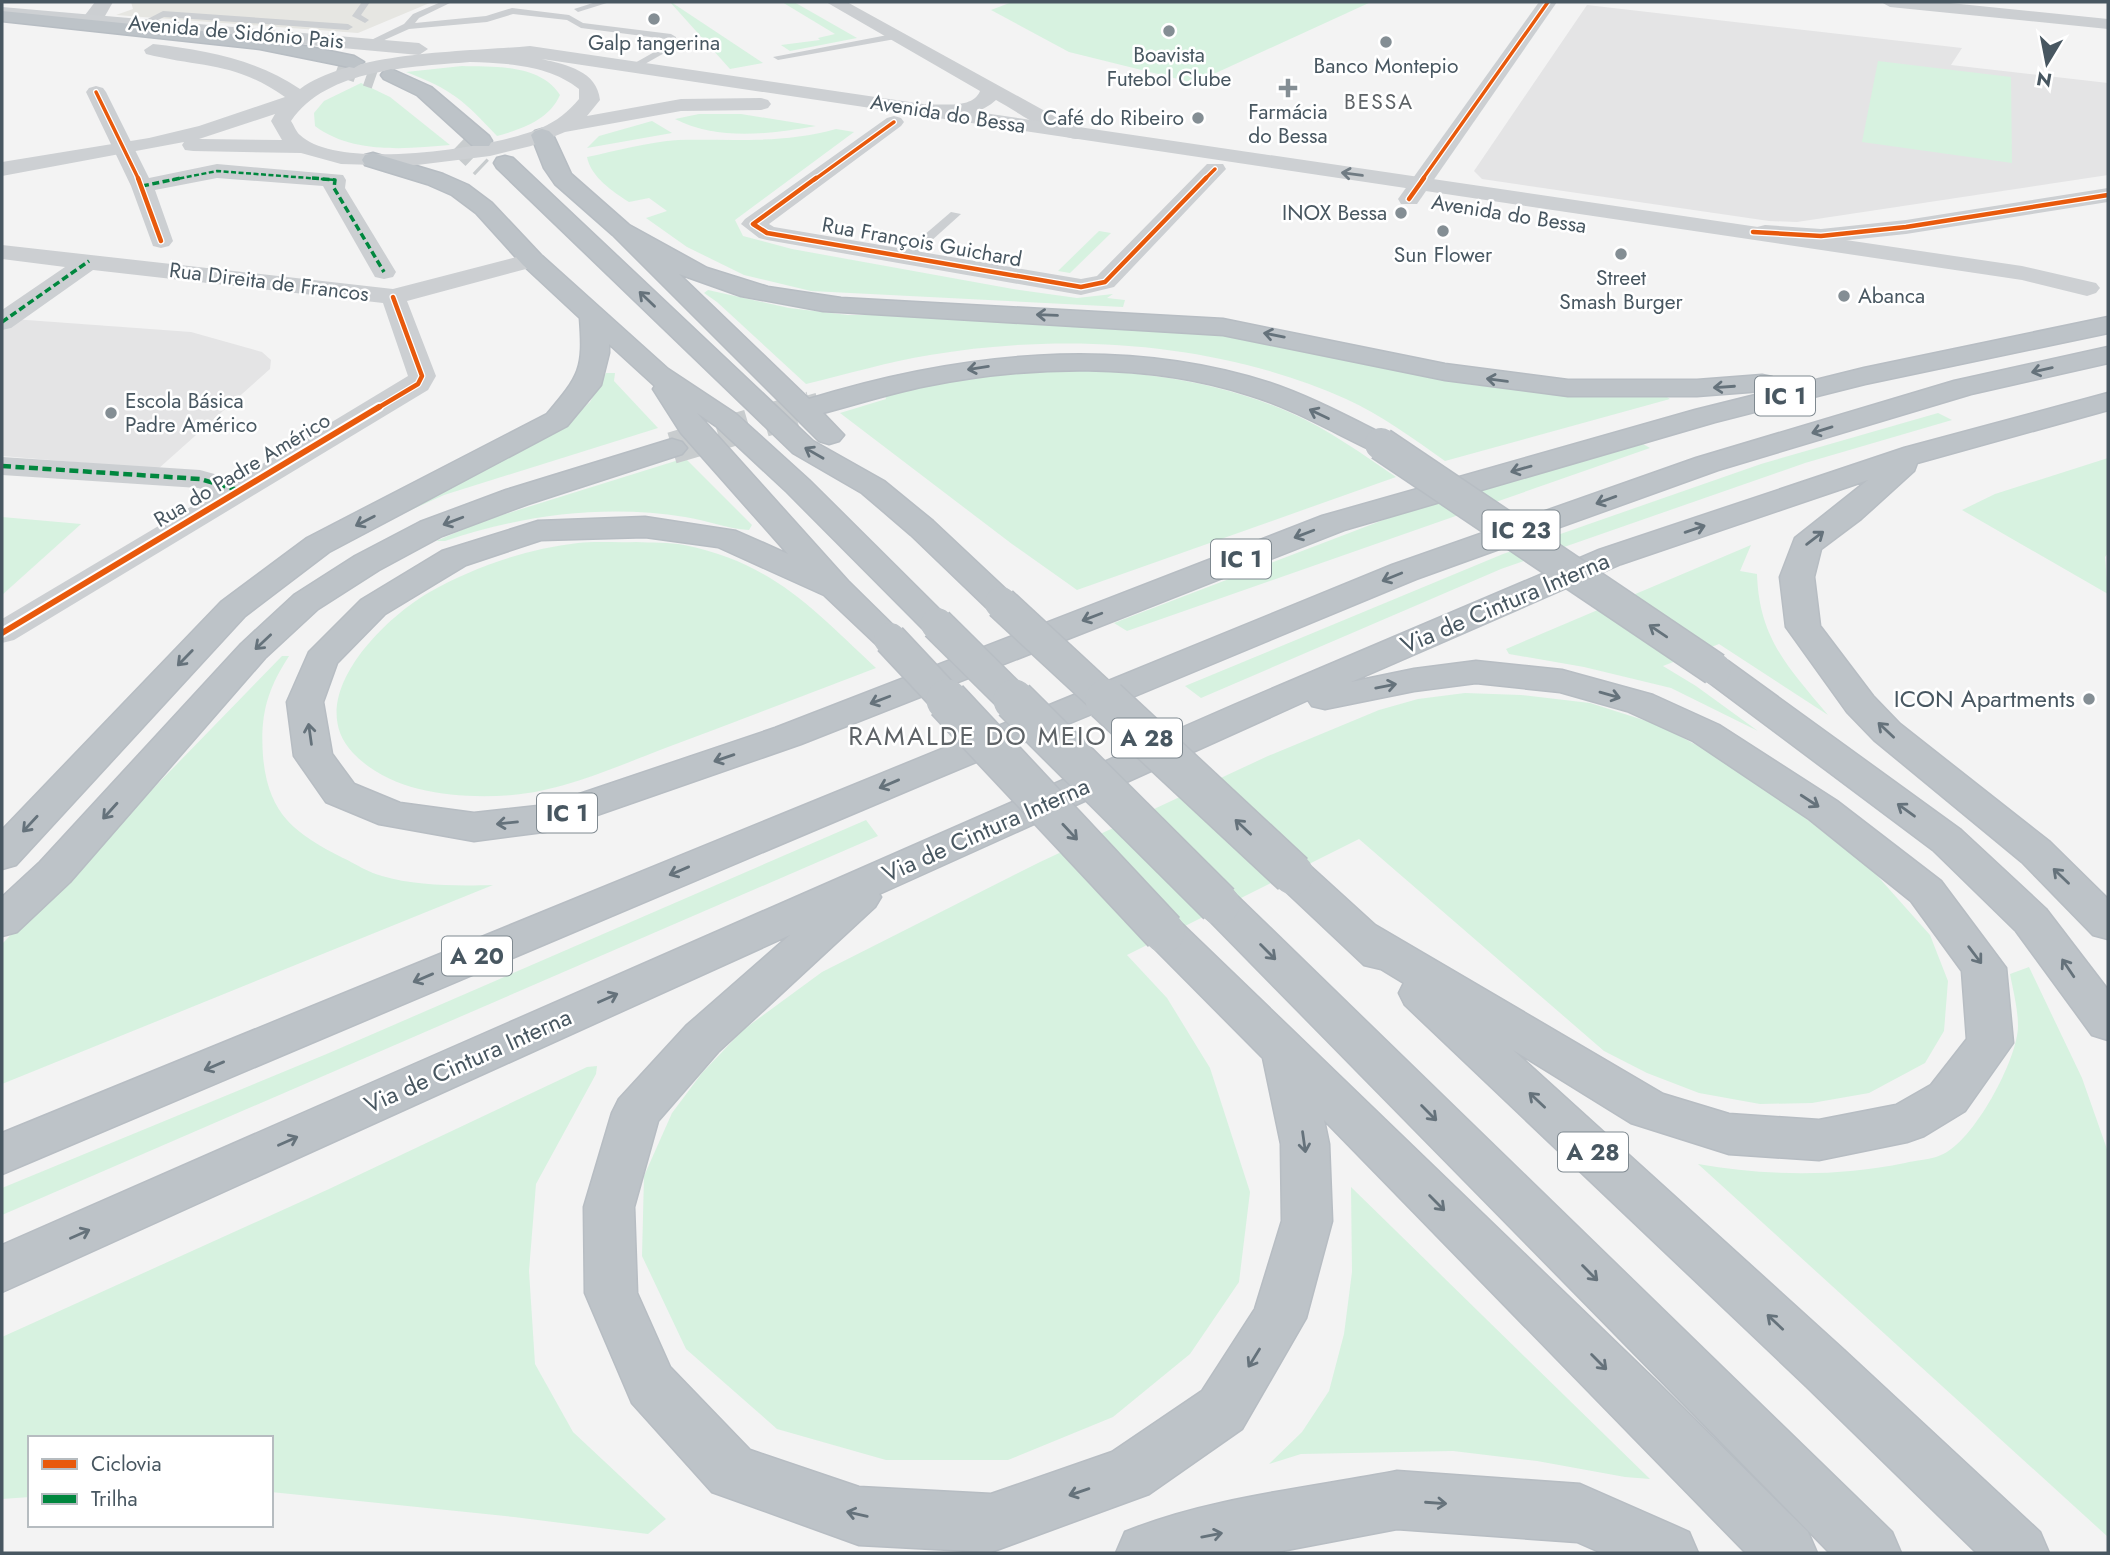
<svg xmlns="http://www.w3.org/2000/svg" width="2110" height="1555" viewBox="0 0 2110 1555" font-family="Jost,sans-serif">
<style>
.commercial{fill:#e6e6e2}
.education{fill:#e4e4e5}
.green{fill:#d7f2e0}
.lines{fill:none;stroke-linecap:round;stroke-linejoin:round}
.motorway-tunnel-far2{stroke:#c8ccce;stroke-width:20;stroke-dasharray:20 10;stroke-linecap:butt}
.motorway-tunnel-far1{stroke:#c8ccce;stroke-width:25;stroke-dasharray:25 12;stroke-linecap:butt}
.motorway-tunnel{stroke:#c8ccce;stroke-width:32;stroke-dasharray:32 16;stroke-linecap:butt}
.motorway-casing{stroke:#b7bdc3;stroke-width:3}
.service{fill:#cccfd2;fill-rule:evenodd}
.minor{fill:#cccfd2;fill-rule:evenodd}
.secondary{fill:#cdd0d3;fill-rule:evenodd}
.motorway{fill:#bdc3c8;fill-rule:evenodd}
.motorway-bridge-far1-casing{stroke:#b7bdc3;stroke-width:35;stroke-linecap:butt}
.motorway-bridge-casing{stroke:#b7bdc3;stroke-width:44;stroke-linecap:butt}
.motorway-bridge-far1{stroke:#bdc3c8;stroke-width:32}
.motorway-bridge{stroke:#bdc3c8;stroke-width:41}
.quiet-far2{stroke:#00873e;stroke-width:2.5;stroke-dasharray:5 2.5;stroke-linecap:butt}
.quiet-far1{stroke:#00873e;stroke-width:3.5;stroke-dasharray:7 3.5;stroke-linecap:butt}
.quiet{stroke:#00873e;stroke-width:4.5;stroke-dasharray:9 4.5;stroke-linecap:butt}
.cycleway-far2-casing{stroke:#fff;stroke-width:6}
.cycleway-far1-casing{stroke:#fff;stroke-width:7}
.cycleway-casing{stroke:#fff;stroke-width:10}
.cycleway-far2{stroke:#e8590c;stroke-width:3.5}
.cycleway-far1{stroke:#e8590c;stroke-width:4.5}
.cycleway{stroke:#e8590c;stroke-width:6}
.oneway{stroke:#707b83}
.oneway2{stroke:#65727b}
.poi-dot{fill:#848e94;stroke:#fff;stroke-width:2.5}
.labels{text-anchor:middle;stroke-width:5;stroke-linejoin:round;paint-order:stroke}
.far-street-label{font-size:21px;fill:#485761;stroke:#fff}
.far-poi-label{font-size:21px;fill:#485761;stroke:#fff}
.far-neighbourhood-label{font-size:21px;letter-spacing:2px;fill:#5e6367;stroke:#fff}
.shield{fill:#fff;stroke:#7f8990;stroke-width:2}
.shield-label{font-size:23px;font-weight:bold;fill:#485761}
.street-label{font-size:24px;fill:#485761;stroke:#fff}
.poi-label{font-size:24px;fill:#485761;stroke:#fff;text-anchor:end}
.neighbourhood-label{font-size:26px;letter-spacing:2px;fill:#5e6367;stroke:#fff}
</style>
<rect width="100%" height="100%" fill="#f3f3f3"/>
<!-- commercial -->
<polygon class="commercial" points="131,2 432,2 358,33 116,15 133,9"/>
<!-- education -->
<g class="education">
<polygon points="1587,5 1962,48 1951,65 2108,83 2108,175 1797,222 1769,221 1482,179 1474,171"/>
<polygon points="13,319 191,332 262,352 271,360 270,369 158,469 2,456 2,326"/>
</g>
<!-- green -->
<g class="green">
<polygon points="670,2 671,2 763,63 730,69"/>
<polygon points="782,2 794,2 857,38 790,51 781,45 820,40 818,38 835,34"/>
<polygon points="1012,2 1371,2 1194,83 1069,52 991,10"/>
<polygon points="1878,61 2011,77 2012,163 1862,142"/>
<path d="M462 66C495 67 540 64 560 95 549 120 522 129 497 136 463 100 453 90 406 72Z"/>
<path d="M361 83 390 97 450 145C406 149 352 154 315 126L314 113 324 101Z"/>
<path d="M699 114H741L816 126C770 134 718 141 675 119Z"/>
<polygon points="652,121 672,133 587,148 599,136"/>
<path d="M836 129 854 132 735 220 743 236 792 249 1013 289 1077 298 1113 294 1107 298 1125 300 1123 307 811 291 744 275 687 247 646 218 667 211 649 198 629 202C612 191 591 177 587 157 616 151 648 142 678 140 732 139 783 144 836 129Z"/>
<polygon points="1099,231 1111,233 1070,273 1058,271"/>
<path d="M708 290 789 308 848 315H926L1230 331 1473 385 1575 395H1664L1670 399 1445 461C1414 439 1381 415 1346 399 1218 342 1067 332 930 355 888 362 847 374 806 384L717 302 704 293Z"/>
<path d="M1039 369C1125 369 1212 378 1291 413 1328 429 1362 454 1396 477L1077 590 1012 544 840 413 886 399 885 395 949 379Z"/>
<polygon points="606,373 615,373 614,381 658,428 444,495 369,529 571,419 590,402"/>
<polygon points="1938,413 1952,420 1805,463 1501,569 1201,698 1185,686 1503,554 1761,464"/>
<polygon points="1643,444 1650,448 1127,631 1114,623 1433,501"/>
<path d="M685 458 752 525 749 530C727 529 707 520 685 517 604 504 522 515 445 541H436L483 521Z"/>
<polygon points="2108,458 2108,553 2105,557 2108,594 1962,510 1995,494"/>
<polygon points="2,517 81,524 2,595"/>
<path d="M636 542C652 543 669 542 684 545 773 563 813 609 876 668 807 694 738 721 668 747 621 765 563 791 512 795 459 799 392 794 353 753 302 699 382 620 428 593 473 567 526 549 578 543 597 541 617 543 636 542Z"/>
<path d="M1751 545 1740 571 1757 574C1759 639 1789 668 1828 715L1719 644 1663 666 1696 686 1758 731 1671 688 1584 667 1509 654 1506 649Z"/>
<path d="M282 656H289C267 690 260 715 263 756 268 814 294 833 343 858 356 864 369 873 382 876 415 886 459 886 493 885L2 1084V944Z"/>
<polygon points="1465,693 1521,695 1590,703 1659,725 1713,754 1795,810 1873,871 1930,935 1948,981 1944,1031 1925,1063 1869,1093 1812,1103 1760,1104 1699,1093 1647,1073 1604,1051 1359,839 1127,955 1167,998 1210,1068 1250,1192 1239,1282 1190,1354 1113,1417 1008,1460 886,1460 777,1429 686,1349 642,1256 644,1176 672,1113 702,1073 743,1030 822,972 1040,862 1268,756 1379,710 1418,699"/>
<polygon points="866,820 878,836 2,1215 2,1188 329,1053"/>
<path d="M2029 967 2082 1078 2108 1152V1537L1698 1164C1766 1176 1837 1177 1905 1163 1916 1160 1930 1160 1941 1155 1973 1143 2018 1059 2018 1026 2018 1009 2013 990 2010 974Z"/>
<polygon points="597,1066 596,1074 536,1184 529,1271 535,1364 573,1432 666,1519 648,1534 514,1517 271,1492 271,1438 30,1438 30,1497 2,1499 2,1337 329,1189 587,1067"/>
<polygon points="1351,1187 1650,1479 1625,1477 1537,1461 1453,1451 1301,1454 1269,1464 1302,1432 1329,1391 1344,1334 1352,1272"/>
</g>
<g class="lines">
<!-- motorway-tunnel-far2 -->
<g class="motorway-tunnel-far2">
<polyline points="338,66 375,79"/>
<polyline points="458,145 482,168"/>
</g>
<!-- motorway-tunnel-far1 -->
<polyline class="motorway-tunnel-far1" points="805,409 819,405"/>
<!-- motorway-tunnel -->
<polyline class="motorway-tunnel" points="672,448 811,407"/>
<defs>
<g id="motorway">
<polygon points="2,11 260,37 354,56 364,62 354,68 260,49 2,21"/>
<polygon points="391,69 431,87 489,136 492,141 489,146 473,146 417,95 384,79 381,75 384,71"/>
<path d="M542 129 549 131 553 135 571 174 629 225 707 268 768 287 841 298 1223 319 1445 364 1568 380H1697L1762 375 1772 377 1776 383 1772 389 1762 391 1697 396H1568L1445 380 1223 335 823 311 741 296 679 274 809 399C957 353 1120 335 1270 383 1312 397 1352 419 1391 438L1396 444 1391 450 1381 453 1371 450C1331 431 1292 408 1249 395 1147 362 1031 365 926 386 891 393 857 404 823 413L844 435 839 441 829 444 819 441 613 235 555 184 544 168 531 135 535 131Z"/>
<path d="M373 153 443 174 468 185 492 203 541 255 668 369 736 414 809 480 954 624 949 631 937 634 925 631 787 492 716 426 697 413 848 581 907 639 902 646 890 649 878 646 824 595 718 547 645 537 541 540 466 565 385 614 337 663 323 702 332 754 354 784 400 803 474 813 547 805 775 728 1322 516 1695 410 1864 368 2108 317V333L1865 384 1715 422 1344 530 801 744 551 831 474 841 379 824 326 802 294 756 287 702 309 652 361 600 442 551 538 521 645 517 736 531 788 554 681 433 653 389 655 386 609 344V353L601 385 567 426 329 552 245 616 16 865 2 869V830L221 602 307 538 547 414C580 375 584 369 580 318L523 265 476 213 452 195 427 184 365 165 362 160 365 155Z"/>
<polygon points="505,156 513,158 813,441 884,481 933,521 1013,596 1018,603 1013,610 1001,613 989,610 911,535 862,493 793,453 497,168 494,163 497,158"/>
<polygon points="2108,347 2108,363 1971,394 1718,470 1416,579 928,782 2,1174 2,1133 1392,565 1696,458 1954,381"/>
<polygon points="2108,393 2108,410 1917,463 1914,471 1861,519 1821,549 1814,577 1820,626 1873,696 1900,724 2050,842 2108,899 2108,939 2093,935 2022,862 1874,740 1847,712 1786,627 1780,577 1795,538 1868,480 1621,564 1351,682 1414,669 1476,661 1562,670 1653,695 1719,725 1837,801 1941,881 2006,968 2013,1043 1965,1111 1924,1136 1907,1142 1819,1160 1729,1154 1631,1123 1513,1050 1844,1350 2040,1532 2049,1553 1977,1553 1806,1386 1405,1005 1399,993 1404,983 1381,969 1364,965 1278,884 1272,874 1278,864 1293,860 1308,864 1375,925 1663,1094 1729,1114 1819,1120 1896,1105 1931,1085 1967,1039 1962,971 1911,901 1809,819 1693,741 1627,711 1560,692 1476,683 1414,691 1325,709 1312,706 1308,700 879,894 881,897 875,907 718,1052 658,1121 634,1207 637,1293 670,1367 750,1450 859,1487 991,1494 1112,1452 1202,1391 1255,1309 1282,1221 1281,1144 1263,1058 1149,943 1143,932 1149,921 1164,916 1179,921 1654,1379 1808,1532 1817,1553 1746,1553 1324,1120 1329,1144 1332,1221 1306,1318 1242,1429 1149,1494 991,1552 859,1545 712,1492 632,1403 585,1293 584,1207 612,1113 619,1099 686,1026 790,935 2,1292 2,1245 1234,705 1599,550 1904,448"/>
<polygon points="672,439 682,442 687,448 682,454 528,504 442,536 379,570 318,609 265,658 70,882 17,932 2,936 2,897 40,862 241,644 294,595 355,556 420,522 506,490"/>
<polygon points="1715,658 1728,661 1961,830 2046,909 2108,990 2108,1040 2092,1035 2016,931 1933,850 1702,677 1697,669 1702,661"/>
<polygon points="1219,889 1234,893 1892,1532 1901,1553 1830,1553 1204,915 1198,904 1204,893"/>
<path d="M1397 1471 1580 1484 1689 1532 1698 1553H1602L1577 1542 1397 1529 1271 1553H1116L1125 1532C1207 1498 1309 1488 1397 1471Z"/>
</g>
</defs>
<!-- motorway casing -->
<use href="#motorway" class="motorway-casing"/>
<!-- service -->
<g class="service">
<polygon points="362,2 370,2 361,15 369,20 365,23 352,16"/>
<polygon points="441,2 452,2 419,18 415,23 486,16 512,8 569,15 583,23 671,34 676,37 675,47 636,69 633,68 633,64 665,46 666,39 581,28 567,20 513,14 487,22 409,29 371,46 363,44 404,24 413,14"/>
<polygon points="596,2 610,2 578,12 574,9"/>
<polygon points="163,11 348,24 353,27 348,30 164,17 146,26 138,24"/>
<polygon points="898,33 903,36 901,38 778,60 773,57"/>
<polygon points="951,212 961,214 910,260 902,260 902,254"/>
</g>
<!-- minor -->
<g class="minor">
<polygon points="95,2 113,2 105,16 97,23 85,23 82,19"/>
<path d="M826 2H847L1063 121 1087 130 1091 134 1087 138C1063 145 1018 112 996 100 977 118 941 121 916 114L913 110 916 106C934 101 972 112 980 91Z"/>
<polygon points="1539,2 1557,2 1417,204 1401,204 1398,199"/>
<polygon points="1881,2 1940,2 2108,19 2108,29 1890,7"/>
<polygon points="96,86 103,88 106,92 149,178 217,164 343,175 346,180 345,188 396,272 393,277 384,279 375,277 323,186 217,178 155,190 173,241 169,246 161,248 153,246 131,186 86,92 89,88"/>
<polygon points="894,116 901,118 904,122 901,126 769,224 774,227 1081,279 1097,276 1207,164 1223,164 1226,169 1114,287 1081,295 767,240 759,238 741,224 745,219 887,118"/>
<polygon points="2108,188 2108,202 1906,234 1821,243 1765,239 1757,237 1753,232 1757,227 1765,225 1821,229 1906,220"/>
<polygon points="2,245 393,289 532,253 541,255 544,260 541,265 407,301 436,376 428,390 14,640 2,643 2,619 214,493 198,488 2,475 2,457 200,470 236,480 408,376 383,303 93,270 11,328 2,330 2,310 65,267 2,259"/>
</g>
<!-- secondary -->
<g class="secondary">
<polygon points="2,7 419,43 428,49 419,55 2,17"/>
<path d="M153 44C205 50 256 59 300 89 353 51 465 52 530 46L2022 266 2096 283 2100 288 2096 293 2087 296 2022 280 542 59C567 65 597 71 600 100L587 116 681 99 761 98 768 100 771 104 768 108 761 110 681 111 565 132 531 146 490 156 409 166 341 164 301 153 193 151 185 150 182 145 184 142 2 176V162L149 138 199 126 285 97C234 61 202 68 146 54L144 50ZM470 62C506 63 550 65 579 89V99C568 112 557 121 541 128 495 148 338 172 300 135 296 132 294 125 291 121 327 68 412 67 470 62ZM275 114 271 121 282 140 199 139Z"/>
</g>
<!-- motorway -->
<use href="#motorway" class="motorway"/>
<defs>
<g id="motorway-bridge-far1">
<polyline points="1381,444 1715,669"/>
<polyline points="1001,603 1108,702"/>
<polyline points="937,624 1016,702"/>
<polyline points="890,639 949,702"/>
</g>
<g id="motorway-bridge">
<polyline points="947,700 1164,932"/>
<polyline points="1014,700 1219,904"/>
<polyline points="1106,700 1293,874"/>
</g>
</defs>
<!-- motorway-bridge-far1 casing -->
<use href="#motorway-bridge-far1" class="motorway-bridge-far1-casing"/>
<!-- motorway-bridge casing -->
<use href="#motorway-bridge" class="motorway-bridge-casing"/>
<!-- motorway-bridge-far1 -->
<use href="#motorway-bridge-far1" class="motorway-bridge-far1"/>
<!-- motorway-bridge -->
<use href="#motorway-bridge" class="motorway-bridge"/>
<!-- quiet-far2 -->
<polyline class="quiet-far2" points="172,180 217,171 335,180"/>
<!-- quiet-far1 -->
<g class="quiet-far1">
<polyline points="312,178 335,180 334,188 384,272"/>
<polyline points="142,186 181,178"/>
<polyline points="2,322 89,261"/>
</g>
<!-- quiet -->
<polyline class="quiet" points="2,466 200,479 241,491"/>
<defs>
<g id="cycleway-far2">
<polyline points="96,92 139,180"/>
<polyline points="814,180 894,122"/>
<polyline points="1204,180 1215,169"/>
<polyline points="1422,180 1548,2"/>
</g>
<g id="cycleway-far1">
<polyline points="138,178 161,241"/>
<polyline points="816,178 753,224 767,233 1081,287 1105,282 1206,178"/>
<polyline points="1409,199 1424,178"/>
<polyline points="1753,232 1821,236 1906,227 2108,195"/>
<polyline points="376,409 418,384 422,376 393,297"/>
</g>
<polyline id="cycleway" points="2,633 379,407"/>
</defs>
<!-- cycleway-far2 casing -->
<use href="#cycleway-far2" class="cycleway-far2-casing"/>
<!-- cycleway-far1 casing -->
<use href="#cycleway-far1" class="cycleway-far1-casing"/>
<!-- cycleway casing -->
<use href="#cycleway" class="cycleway-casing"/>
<!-- cycleway-far2 -->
<use href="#cycleway-far2" class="cycleway-far2"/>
<!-- cycleway-far1 -->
<use href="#cycleway-far1" class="cycleway-far1"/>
<!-- cycleway -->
<use href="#cycleway" class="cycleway"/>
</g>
<!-- one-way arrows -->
<defs><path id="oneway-shaft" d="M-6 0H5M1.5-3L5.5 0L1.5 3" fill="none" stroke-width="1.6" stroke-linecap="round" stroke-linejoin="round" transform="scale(1.75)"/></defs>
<use class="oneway" href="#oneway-shaft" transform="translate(1352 174) rotate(-172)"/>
<g class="oneway2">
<use href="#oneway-shaft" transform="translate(647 299) rotate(-136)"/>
<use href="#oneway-shaft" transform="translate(1047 315) rotate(-178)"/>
<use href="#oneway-shaft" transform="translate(1274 335) rotate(-169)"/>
<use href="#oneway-shaft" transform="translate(978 368) rotate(171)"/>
<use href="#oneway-shaft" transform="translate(2042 370) rotate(167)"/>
<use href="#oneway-shaft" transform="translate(1497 380) rotate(-172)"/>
<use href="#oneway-shaft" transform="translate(1724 387) rotate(176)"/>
<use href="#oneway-shaft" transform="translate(1319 414) rotate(-154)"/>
<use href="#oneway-shaft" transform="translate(1822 430) rotate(163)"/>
<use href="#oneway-shaft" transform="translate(814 453) rotate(-150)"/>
<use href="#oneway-shaft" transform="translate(1521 469) rotate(164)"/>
<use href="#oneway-shaft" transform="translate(1606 500) rotate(160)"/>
<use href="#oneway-shaft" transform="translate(365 521) rotate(153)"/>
<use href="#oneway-shaft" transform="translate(453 521) rotate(159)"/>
<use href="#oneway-shaft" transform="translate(1695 529) rotate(-19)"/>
<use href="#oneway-shaft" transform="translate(1304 534) rotate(159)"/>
<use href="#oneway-shaft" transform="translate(1815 538) rotate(-37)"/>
<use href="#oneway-shaft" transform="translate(1392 577) rotate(158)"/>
<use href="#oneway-shaft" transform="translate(1092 617) rotate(159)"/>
<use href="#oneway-shaft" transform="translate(1658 631) rotate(-146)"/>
<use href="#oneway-shaft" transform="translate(263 642) rotate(137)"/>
<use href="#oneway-shaft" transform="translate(185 658) rotate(134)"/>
<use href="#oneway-shaft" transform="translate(1386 686) rotate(-11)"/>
<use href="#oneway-shaft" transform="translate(1610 695) rotate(16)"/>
<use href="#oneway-shaft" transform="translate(880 700) rotate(159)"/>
<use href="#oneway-shaft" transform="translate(1886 730) rotate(-137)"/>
<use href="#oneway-shaft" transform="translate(310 734) rotate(-98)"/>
<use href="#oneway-shaft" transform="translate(724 758) rotate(161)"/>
<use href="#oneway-shaft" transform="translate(889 784) rotate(157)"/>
<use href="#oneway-shaft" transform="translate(1810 801) rotate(33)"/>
<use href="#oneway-shaft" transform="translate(1906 810) rotate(-144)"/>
<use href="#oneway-shaft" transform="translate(110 811) rotate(132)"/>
<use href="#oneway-shaft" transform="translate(507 823) rotate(174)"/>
<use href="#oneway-shaft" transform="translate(30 824) rotate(133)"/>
<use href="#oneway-shaft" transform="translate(1243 827) rotate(-137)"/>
<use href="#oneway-shaft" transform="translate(1070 832) rotate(47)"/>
<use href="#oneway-shaft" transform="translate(679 871) rotate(157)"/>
<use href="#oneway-shaft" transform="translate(2061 876) rotate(-136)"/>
<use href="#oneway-shaft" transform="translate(1268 952) rotate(45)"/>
<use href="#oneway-shaft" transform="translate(1975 955) rotate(53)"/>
<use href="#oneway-shaft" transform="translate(2068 968) rotate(-124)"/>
<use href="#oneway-shaft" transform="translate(423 978) rotate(157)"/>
<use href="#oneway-shaft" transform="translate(608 998) rotate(-24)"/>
<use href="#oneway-shaft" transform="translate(214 1066) rotate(157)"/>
<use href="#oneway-shaft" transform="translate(1537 1100) rotate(-137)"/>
<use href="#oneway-shaft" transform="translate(1429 1113) rotate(45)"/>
<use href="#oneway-shaft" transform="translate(288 1141) rotate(-24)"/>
<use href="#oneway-shaft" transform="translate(1304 1142) rotate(82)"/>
<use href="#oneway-shaft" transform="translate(1437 1203) rotate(45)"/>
<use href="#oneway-shaft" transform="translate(80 1234) rotate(-24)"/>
<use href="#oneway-shaft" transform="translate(1590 1273) rotate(45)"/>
<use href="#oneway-shaft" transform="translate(1775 1322) rotate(-137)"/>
<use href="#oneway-shaft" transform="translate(1254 1358) rotate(122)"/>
<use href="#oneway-shaft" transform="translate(1599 1362) rotate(45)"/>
<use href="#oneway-shaft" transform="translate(1079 1492) rotate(161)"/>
<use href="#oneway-shaft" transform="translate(1436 1503) rotate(4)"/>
<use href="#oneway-shaft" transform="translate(857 1514) rotate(-167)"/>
<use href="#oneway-shaft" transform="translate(1212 1535) rotate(-11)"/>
</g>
<!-- markers -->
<g class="poi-dot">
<circle cx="654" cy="19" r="7"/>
<circle cx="1169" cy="31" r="7"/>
<circle cx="1386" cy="42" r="7"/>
<path d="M1284.5 77.5h7v7h7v7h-7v7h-7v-7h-7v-7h7z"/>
<circle cx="1198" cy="118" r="7"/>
<circle cx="1401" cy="213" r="7"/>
<circle cx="1443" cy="231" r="7"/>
<circle cx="1621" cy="254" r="7"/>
<circle cx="1844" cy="296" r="7"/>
<circle cx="111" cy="413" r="7"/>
<circle cx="2089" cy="699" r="7"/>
</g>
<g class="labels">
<!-- far-street labels -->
<g class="far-street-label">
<text transform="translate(236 32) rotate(5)" y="7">Avenida de Sidónio Pais</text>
<text transform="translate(948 114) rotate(9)" y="7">Avenida do Bessa</text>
<text transform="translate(1509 214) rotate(9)" y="7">Avenida do Bessa</text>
<text transform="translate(922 242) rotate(10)" y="7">Rua François Guichard</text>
<text transform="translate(269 282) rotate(7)" y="7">Rua Direita de Francos</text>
<text transform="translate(242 470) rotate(-31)" y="7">Rua do Padre Américo</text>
</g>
<!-- far-poi labels -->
<g class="far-poi-label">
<text x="654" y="50">Galp tangerina</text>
<text x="1169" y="62">Boavista<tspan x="1169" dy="24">Futebol Clube</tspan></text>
<text x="1386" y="73">Banco Montepio</text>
<text x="1288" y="119">Farmácia<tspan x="1288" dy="24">do Bessa</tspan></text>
<text x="1184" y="125" text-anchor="end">Café do Ribeiro</text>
<text x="1387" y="220" text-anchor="end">INOX Bessa</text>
<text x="1443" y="262">Sun Flower</text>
<text x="1621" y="285">Street<tspan x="1621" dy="24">Smash Burger</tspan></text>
<text x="1858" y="303" text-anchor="start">Abanca</text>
<text x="125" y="408" text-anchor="start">Escola Básica<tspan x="125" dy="24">Padre Américo</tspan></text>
</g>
<!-- far-neighbourhood labels -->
<g class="far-neighbourhood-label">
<text x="1379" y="109">BESSA</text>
</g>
<!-- shield labels -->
<g class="shield">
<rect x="1755" y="376.5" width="60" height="39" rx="5"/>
<rect x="1482.5" y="510.5" width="77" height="39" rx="5"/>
<rect x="1211" y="539.5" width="60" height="39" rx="5"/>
<rect x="1112" y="718.5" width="70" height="39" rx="5"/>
<rect x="537" y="793.5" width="60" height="39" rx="5"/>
<rect x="442" y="936.5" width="70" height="39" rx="5"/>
<rect x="1558" y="1132.5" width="70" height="39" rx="5"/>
</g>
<g class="shield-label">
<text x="1785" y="404">IC 1</text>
<text x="1521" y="538">IC 23</text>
<text x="1241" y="567">IC 1</text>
<text x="1147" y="746">A 28</text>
<text x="567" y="821">IC 1</text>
<text x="477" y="964">A 20</text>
<text x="1593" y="1160">A 28</text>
</g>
<!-- street labels -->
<g class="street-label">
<text transform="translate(1505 603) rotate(-23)" y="8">Via de Cintura Interna</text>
<text transform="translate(986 830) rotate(-24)" y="8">Via de Cintura Interna</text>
<text transform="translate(468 1061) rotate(-24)" y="8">Via de Cintura Interna</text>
</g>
<!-- poi labels -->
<g class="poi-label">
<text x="2075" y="707">ICON Apartments</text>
</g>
<!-- neighbourhood labels -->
<g class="neighbourhood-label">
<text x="978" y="745">RAMALDE DO MEIO</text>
</g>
</g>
<!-- border -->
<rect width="2110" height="1555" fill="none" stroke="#485761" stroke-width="7"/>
<!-- legend -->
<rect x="28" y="1436" width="245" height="91" fill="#ffffff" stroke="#b6bcc0" stroke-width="2"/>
<rect x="42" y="1459" width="35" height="10" fill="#e8590c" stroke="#b6bcc0" stroke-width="2"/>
<text x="91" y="1471" font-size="21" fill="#485761">Ciclovia</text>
<rect x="42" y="1494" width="35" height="10" fill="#00873e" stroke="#b6bcc0" stroke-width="2"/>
<text x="91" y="1506" font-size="21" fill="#485761">Trilha</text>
<!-- north arrow -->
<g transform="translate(2047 63) rotate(190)" stroke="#ffffff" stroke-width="5" paint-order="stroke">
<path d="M0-5L12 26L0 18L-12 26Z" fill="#485761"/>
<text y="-10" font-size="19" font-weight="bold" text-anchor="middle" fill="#485761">N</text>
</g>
</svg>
